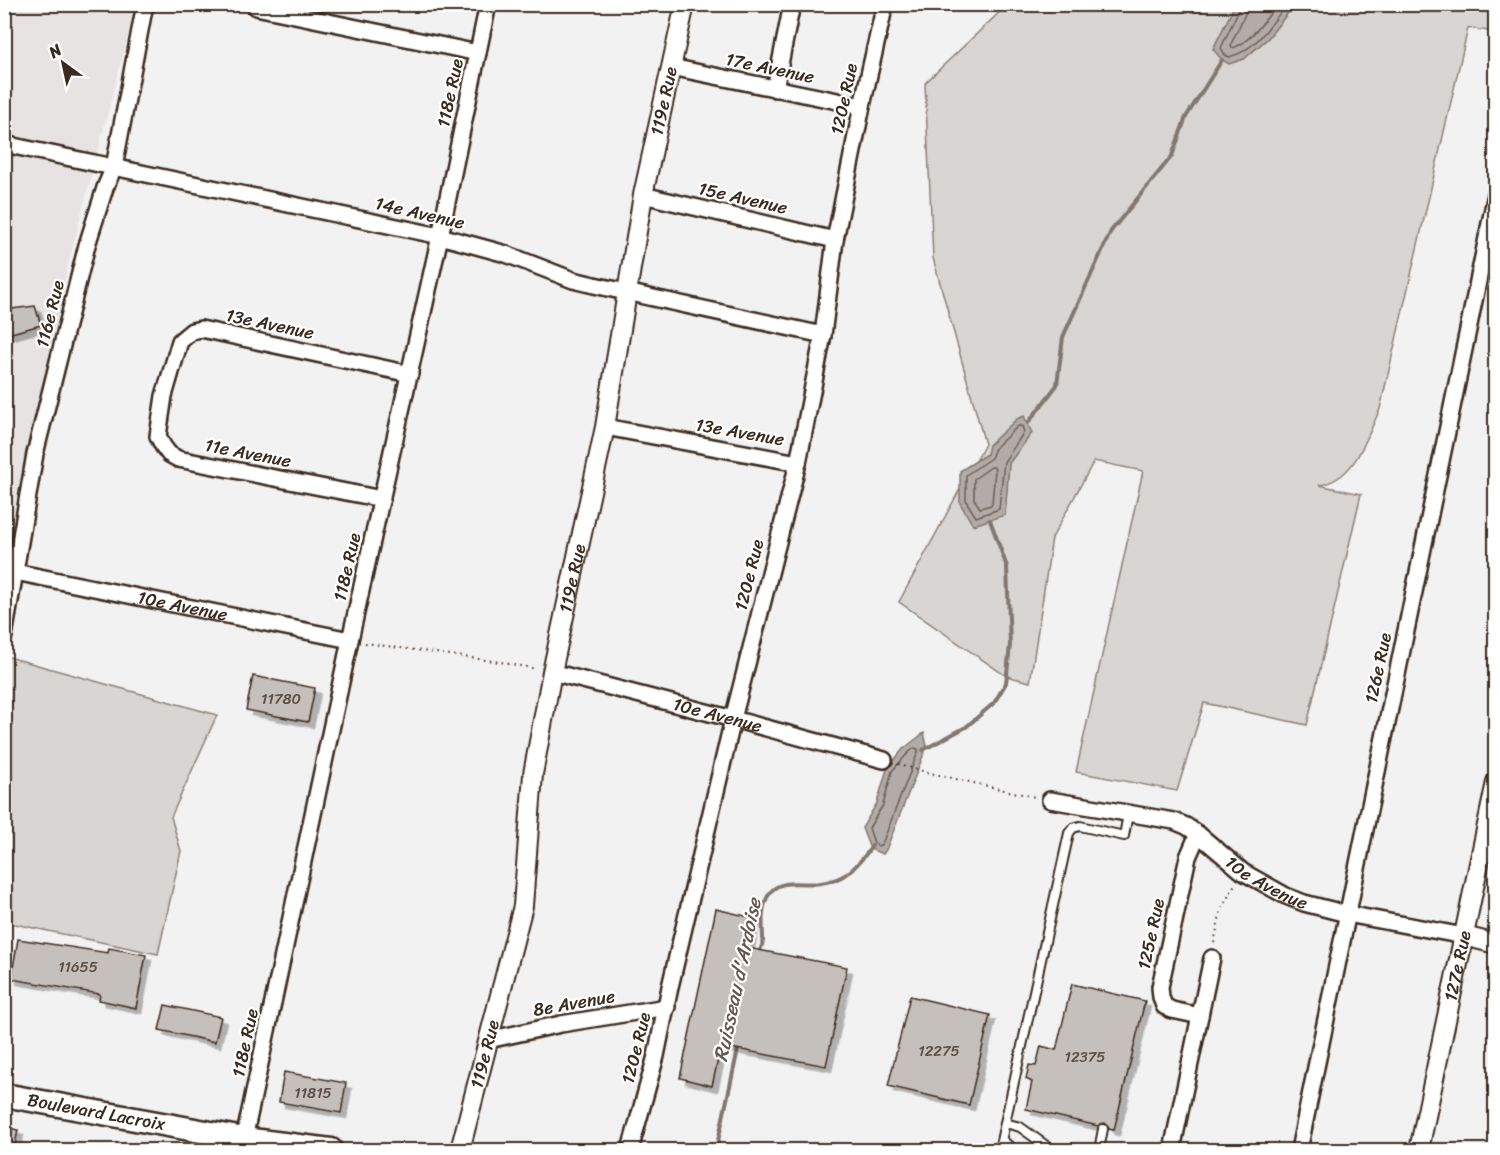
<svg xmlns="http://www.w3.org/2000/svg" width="1500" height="1155" viewBox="0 0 1500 1155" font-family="Sriracha,sans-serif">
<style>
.built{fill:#e6e3e2}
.green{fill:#d8d5d2;stroke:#8a8078;stroke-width:1.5}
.water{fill:#b2aba7;stroke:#827770;stroke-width:1.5}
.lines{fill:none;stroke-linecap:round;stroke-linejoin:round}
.shore{stroke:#6b5e55;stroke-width:1.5}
.stream{stroke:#827770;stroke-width:4}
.building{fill:#c6c0bd;stroke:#3b2a1e;stroke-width:1.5;filter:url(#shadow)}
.service-casing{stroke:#3b2a1e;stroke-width:12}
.minor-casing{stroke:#3b2a1e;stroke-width:20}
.tertiary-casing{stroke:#3b2a1e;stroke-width:22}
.primary-casing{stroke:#3b2a1e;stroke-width:27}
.path{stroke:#3b2a1e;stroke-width:2;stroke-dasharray:1.5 4.5;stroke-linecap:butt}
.service{stroke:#fff;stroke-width:8}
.minor{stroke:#fff;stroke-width:15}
.tertiary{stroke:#fff;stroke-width:18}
.primary{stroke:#fff;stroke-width:22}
.labels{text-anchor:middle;stroke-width:4.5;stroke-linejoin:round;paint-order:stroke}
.number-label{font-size:15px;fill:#5e5046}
.street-label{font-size:18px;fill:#3b2a1e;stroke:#fff}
.water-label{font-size:20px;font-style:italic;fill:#65574e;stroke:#fff}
</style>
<defs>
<filter id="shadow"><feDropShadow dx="5.5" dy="5.5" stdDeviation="0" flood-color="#0004"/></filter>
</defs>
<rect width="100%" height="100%" fill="#f3f2f2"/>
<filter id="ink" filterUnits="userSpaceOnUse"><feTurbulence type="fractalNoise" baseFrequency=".0167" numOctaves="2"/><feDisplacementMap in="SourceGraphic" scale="12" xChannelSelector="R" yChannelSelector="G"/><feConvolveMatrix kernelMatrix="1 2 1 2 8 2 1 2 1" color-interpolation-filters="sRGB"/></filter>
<g filter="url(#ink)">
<!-- built -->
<polygon class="built" points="5,5 136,5 68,265 5,585"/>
<!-- green -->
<g class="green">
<path d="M1007 5H1235L1213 49 1244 59 1268 38 1294 5H1495V32L1468 28 1380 409C1366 439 1355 480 1319 485L1361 494 1307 725 1204 703 1177 791 1076 772 1143 471 1094 461 1052 538 1030 682 1006 676 899 602 960 489 1005 515 1009 463 1032 433 987 454 976 461 985 444 933 258 925 83Z"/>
<polygon points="5,656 217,715 171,817 181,851 158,954 5,922"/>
</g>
<!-- water -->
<g class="water">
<polygon points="1235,5 1294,5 1268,38 1244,59 1229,64 1222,60 1213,49"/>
<polygon points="1024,416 1032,433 1009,463 1005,515 973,525 960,503 960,471 987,454 989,445 1017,419"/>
<polygon points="924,733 927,746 886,850 883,854 870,849 862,828 877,803 887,769 903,749"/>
</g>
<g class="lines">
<!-- shore -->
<g class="shore">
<path d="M1240 4 1239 9 1221 48 1225 55 1229 57C1255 51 1271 24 1287 4"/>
<path d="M1247 4 1246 12 1231 44 1232 48C1248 45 1268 17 1277 4"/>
<polygon points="1018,426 1022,426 1024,432 1004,462 999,509 976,517 966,501 966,475 991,458 995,448"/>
<polygon points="991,467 994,467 995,470 992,503 991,505 980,508 974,499 974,479"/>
<polygon points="914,748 918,749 918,752 882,844 878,846 874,843 869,828 883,805 892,771 908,753"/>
</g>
<!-- stream -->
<g class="stream">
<polyline points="1028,423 1057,385 1063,337 1111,231 1172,156 1186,117 1222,60"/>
<polyline points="923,750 966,727 994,703 1006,683 1010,645 1007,567 990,520"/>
<path d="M759 953C761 948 763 944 763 940 763 924 760 909 769 894 780 877 805 886 821 883 828 882 838 879 843 876 853 871 866 855 872 846"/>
<polyline points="716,1150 739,1045"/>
</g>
</g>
<!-- building -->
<g class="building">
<polygon points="35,306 41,325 4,335 4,310"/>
<polygon points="253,676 315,688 308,722 246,710"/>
<polygon points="716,909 754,918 748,948 847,967 826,1066 721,1046 712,1086 680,1078"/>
<polygon points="18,939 108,953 109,948 146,955 136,1008 99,1000 100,994 11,979"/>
<polygon points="1072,984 1145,1001 1114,1130 1109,1129 1107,1125 1105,1123 1101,1124 1098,1126 1026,1109 1032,1082 1026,1079 1029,1065 1036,1066 1041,1046 1056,1050"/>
<polygon points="910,996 990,1015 969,1105 888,1086"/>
<polygon points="165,1005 221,1017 215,1042 159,1030"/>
<polygon points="284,1072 346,1083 341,1113 279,1102"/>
<polygon points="4,1127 18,1130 14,1150 4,1150"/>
</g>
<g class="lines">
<defs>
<g id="service">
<polyline points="1005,1123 1020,1127 1052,1150"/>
<polyline points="1002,1140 1014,1150"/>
<polyline points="999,1150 1069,833 1073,828 1080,826 1124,836 1128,814"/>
<polyline points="1099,1150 1103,1129"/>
</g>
<g id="minor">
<polyline points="256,7 478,53"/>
<polyline points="671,67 862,106"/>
<polyline points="775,89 792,4"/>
<polyline points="4,144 440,236 506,254 573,280 594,285 823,335"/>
<polyline points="643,195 835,240"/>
<polyline points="605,427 798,463"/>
<polyline points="382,499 178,459 169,454 163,446 158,436 164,396 180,341 192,331 201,329 410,374"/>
<path id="s1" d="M15 572 350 640"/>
<polyline points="4,636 35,454 87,245 105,188 114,167 145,4"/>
<path id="s2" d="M552 672 733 719 884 760"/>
<path id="s3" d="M1050 800 1174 821 1186 826 1198 834 1243 872 1286 896 1304 903 1347 914 1464 936"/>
<polyline points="1198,834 1188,857 1160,987 1161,997 1164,1006 1172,1010 1200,1016"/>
<polyline points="488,1040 561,1024 667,1007"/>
<polyline points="244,1139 350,640 440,236 488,4"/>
<polyline points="630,1150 656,1056 670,987 733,719 798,463 823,335 835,240 862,106 885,4"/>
<polyline points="1172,1150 1212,958"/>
<polyline points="1299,1150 1496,194"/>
</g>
<g id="tertiary">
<polyline points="1464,936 1496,944"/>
<path id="s4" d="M460 1150 523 906 533 774 552 672 605 427 643 195 685 4"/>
<path id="s5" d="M1419 1150 1496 782"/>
</g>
<g id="primary">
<path id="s6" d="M4 1095 244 1139 331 1150"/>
</g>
</defs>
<!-- service casing -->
<use href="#service" class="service-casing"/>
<!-- minor casing -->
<use href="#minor" class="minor-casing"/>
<!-- tertiary casing -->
<use href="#tertiary" class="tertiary-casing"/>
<!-- primary casing -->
<use href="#primary" class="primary-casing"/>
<!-- path -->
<g class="path">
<polyline points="365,643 500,662 537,669"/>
<polyline points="898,764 926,772 1035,797"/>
<polyline points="1214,943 1221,910 1235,884"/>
</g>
<!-- service -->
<use href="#service" class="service"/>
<!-- minor -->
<use href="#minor" class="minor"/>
<!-- tertiary -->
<use href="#tertiary" class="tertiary"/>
<!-- primary -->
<use href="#primary" class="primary"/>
</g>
</g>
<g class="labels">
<!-- number labels -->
<g class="number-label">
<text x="281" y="704">11780</text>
<text x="78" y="972">11655</text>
<text x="939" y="1056">12275</text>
<text x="1085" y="1062">12375</text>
<text x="313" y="1098">11815</text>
</g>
<!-- street labels -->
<g class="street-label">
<text transform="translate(770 68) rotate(12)" y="6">17e Avenue</text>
<text transform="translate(450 93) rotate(-78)" y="6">118e Rue</text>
<text transform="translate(844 99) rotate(-78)" y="6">120e Rue</text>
<text dy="6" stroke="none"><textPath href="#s4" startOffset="1070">119e Rue</textPath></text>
<text transform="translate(743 198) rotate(13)" y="6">15e Avenue</text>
<text transform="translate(420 213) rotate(13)" y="6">14e Avenue</text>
<text transform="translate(50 314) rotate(-76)" y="6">116e Rue</text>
<text transform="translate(270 324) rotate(12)" y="6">13e Avenue</text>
<text transform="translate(740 432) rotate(10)" y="6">13e Avenue</text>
<text transform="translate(248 453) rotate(11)" y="6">11e Avenue</text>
<text transform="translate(347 567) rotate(-77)" y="6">118e Rue</text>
<text transform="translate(749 575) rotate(-76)" y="6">120e Rue</text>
<text dy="6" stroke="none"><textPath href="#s4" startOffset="584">119e Rue</textPath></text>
<text dy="6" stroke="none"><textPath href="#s1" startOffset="171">10e Avenue</textPath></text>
<text transform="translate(1378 668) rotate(-78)" y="6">126e Rue</text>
<text dy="6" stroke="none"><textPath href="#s2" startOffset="171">10e Avenue</textPath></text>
<text dy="6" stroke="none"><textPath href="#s3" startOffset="238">10e Avenue</textPath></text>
<text transform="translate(1151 934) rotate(-78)" y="6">125e Rue</text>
<text dy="6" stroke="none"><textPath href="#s5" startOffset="188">127e Rue</textPath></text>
<text transform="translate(574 1003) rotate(-10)" y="6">8e Avenue</text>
<text transform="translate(245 1043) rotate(-78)" y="6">118e Rue</text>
<text transform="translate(636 1048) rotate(-76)" y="6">120e Rue</text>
<text dy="6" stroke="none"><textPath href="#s4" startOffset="99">119e Rue</textPath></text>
<text dy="6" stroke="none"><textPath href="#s6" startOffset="94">Boulevard Lacroix</textPath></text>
</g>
<!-- water labels -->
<g class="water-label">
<text transform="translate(737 980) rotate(-78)" y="7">Ruisseau d'Ardoise</text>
</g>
</g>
<!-- margin -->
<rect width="1500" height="1155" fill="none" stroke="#fff" stroke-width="24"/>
<rect x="12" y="12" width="1476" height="1131" fill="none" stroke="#3b2a1e" stroke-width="2" filter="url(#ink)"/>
<!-- north arrow -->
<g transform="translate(63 63) rotate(327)" stroke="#ffffff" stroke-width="4.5" paint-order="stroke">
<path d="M0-4.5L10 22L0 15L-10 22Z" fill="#3b2a1e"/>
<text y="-9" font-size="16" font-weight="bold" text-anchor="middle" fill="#3b2a1e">N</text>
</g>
</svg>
